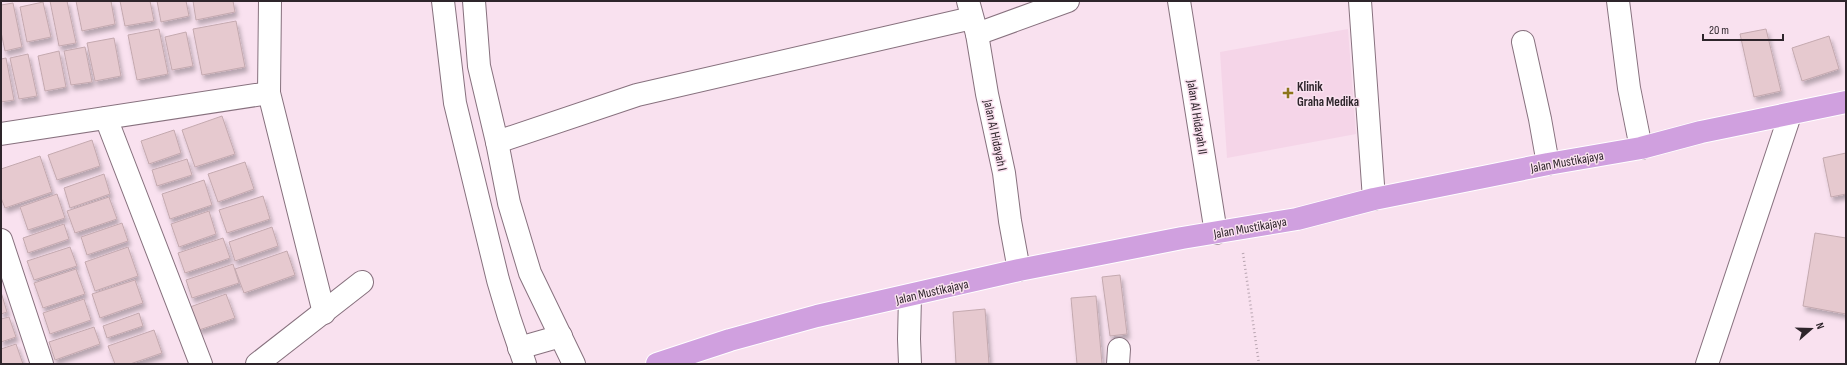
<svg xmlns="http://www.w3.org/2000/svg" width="1847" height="365" viewBox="0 0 1847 365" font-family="'Sofia Sans Condensed',sans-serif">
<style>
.built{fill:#f5d5e8}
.building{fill:#e6c9cf;stroke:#c4a9af;filter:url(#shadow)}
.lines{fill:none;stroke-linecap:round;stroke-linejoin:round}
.minor-casing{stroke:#87717e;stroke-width:24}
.major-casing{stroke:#fff;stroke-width:24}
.path{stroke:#b9a5b1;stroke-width:2.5;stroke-dasharray:1 3;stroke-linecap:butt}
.minor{stroke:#fff;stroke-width:22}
.major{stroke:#d0a0df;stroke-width:22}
.poi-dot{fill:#8c751a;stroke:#f9e1ef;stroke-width:1.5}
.labels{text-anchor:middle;stroke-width:3;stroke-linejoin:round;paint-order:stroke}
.poi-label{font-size:13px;font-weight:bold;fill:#2e252b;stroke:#f9e1ef;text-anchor:start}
.street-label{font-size:13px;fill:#2e252b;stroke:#f9e1ef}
</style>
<defs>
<filter id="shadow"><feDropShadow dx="2.5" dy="4.5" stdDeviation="2" flood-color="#0004"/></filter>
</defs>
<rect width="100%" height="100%" fill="#f9e1ef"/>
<!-- built -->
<polygon class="built" points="1348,29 1356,134 1227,158 1220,52"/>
<!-- building -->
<g class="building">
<polygon points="50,1 67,1 76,43 59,46"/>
<polygon points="76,1 111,1 115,24 82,31"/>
<polygon points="120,1 150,1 154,21 125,26"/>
<polygon points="157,1 186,1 189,16 161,22"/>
<polygon points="193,1 233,1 235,12 196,20"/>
<polygon points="43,2 51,37 27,42 20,7"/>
<polygon points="13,3 22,47 5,51 1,32 1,5"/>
<polygon points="236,21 245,67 202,75 193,29"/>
<polygon points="159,29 168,74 137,80 128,35"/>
<polygon points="1766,29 1781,91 1754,97 1740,34"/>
<polygon points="186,32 193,66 172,70 165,37"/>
<polygon points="1829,36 1839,69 1802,81 1792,48"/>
<polygon points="114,38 121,76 95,81 87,43"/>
<polygon points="85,47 92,82 71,85 64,51"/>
<polygon points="59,51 66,87 45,91 38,56"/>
<polygon points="28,54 37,96 19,99 10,58"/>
<polygon points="6,58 14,100 1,102 1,59"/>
<polygon points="222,116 235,154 195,167 182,130"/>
<polygon points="174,130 181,153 149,164 141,141"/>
<polygon points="92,140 100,166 57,180 48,155"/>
<polygon points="1846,153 1846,194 1831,197 1823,158"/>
<polygon points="40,156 52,192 5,208 1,198 1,169"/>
<polygon points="187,159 192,175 157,186 152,170"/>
<polygon points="245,162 254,189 218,202 208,174"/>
<polygon points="104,174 110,194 70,208 64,188"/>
<polygon points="204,180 212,205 170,219 162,194"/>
<polygon points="57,194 65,218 28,230 20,207"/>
<polygon points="263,196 270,219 227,233 219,210"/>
<polygon points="109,197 117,219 75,233 67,211"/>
<polygon points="209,211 216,234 179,247 171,224"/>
<polygon points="122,223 128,241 87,255 81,237"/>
<polygon points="64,224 69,239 28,253 23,238"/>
<polygon points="272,227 278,246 235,261 229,242"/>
<polygon points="1815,233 1846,238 1846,314 1803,306"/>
<polygon points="223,238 230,258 185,273 178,253"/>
<polygon points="70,247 77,266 34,280 27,261"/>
<polygon points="128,247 138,276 95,291 85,262"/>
<polygon points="287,251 295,275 244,293 235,269"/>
<polygon points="233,264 239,283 192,298 186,280"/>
<polygon points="76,269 85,294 43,308 34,283"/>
<polygon points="1120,275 1127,334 1110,336 1102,277"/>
<polygon points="135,280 143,303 100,318 92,294"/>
<polygon points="1,292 7,312 1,314"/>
<polygon points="226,294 235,318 199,330 190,307"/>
<polygon points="1096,296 1102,364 1077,364 1071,298"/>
<polygon points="84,299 91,320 50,334 43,313"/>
<polygon points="985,309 989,364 956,364 953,312"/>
<polygon points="139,313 143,326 107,338 103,326"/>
<polygon points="9,317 16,337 1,342 1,319"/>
<polygon points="94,327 100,344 55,360 49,342"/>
<polygon points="154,330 162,353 130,364 115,364 108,346"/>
<polygon points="16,344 23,364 1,364 1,349"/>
</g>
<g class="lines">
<defs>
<g id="minor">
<polyline points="270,1 269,93 324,313"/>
<polyline points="443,1 455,103 498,280 509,317 525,364"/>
<polyline points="474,1 479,66 497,142 509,203 530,273 574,364"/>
<polyline points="968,1 977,34 987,94 1004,173 1010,221 1019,270"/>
<polyline points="1179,1 1216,233"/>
<polyline points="1360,1 1374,199"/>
<polyline points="1618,1 1629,88 1641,148"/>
<polyline points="977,34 1068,1"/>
<polyline points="1523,42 1540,119 1548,164"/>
<polyline points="106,118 201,364"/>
<polyline points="1,134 269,93"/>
<polyline points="497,142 637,95 972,18"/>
<polyline points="1,240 42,364"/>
<polyline points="519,348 561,336"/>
<polyline points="257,364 362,282"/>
<polyline points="910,364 909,339 910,296"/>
<polyline points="1118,364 1119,349"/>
<polyline points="1707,364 1790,115"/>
</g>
<polyline id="major" points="657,364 730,340 817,316 1019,270 1182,238 1297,219 1374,199 1548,164 1641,148 1701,132 1846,102"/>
</defs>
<!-- minor casing -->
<use href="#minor" class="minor-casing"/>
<!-- major casing -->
<use href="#major" class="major-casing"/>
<!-- path -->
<polyline class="path" points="1243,253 1259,364"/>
<!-- minor -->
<use href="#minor" class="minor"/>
<!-- major -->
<use href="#major" class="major"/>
</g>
<!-- markers -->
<path class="poi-dot" d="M1286 87h4v4h4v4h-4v4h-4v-4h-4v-4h4z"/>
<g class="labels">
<!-- poi labels -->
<g class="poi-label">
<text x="1297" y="91">Klinik<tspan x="1297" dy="15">Graha Medika</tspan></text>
</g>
<!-- street labels -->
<g class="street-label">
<text transform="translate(1198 117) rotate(81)" y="5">Jalan Al Hidayah II</text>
<text transform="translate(996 135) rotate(78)" y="5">Jalan Al Hidayah I</text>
<text transform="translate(1567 161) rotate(-10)" y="5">Jalan Mustikajaya</text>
<text transform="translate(1250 227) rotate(-10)" y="5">Jalan Mustikajaya</text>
<text transform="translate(932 291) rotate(-13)" y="5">Jalan Mustikajaya</text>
</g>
</g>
<!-- border -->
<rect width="1847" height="365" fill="none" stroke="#2e252b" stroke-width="4"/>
<!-- north arrow -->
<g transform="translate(1811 329) rotate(70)" stroke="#f9e1ef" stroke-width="3" paint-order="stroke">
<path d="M0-3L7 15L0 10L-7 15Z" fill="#2e252b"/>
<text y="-6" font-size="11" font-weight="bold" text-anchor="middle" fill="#2e252b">N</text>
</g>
<!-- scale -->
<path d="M1703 34v6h80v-6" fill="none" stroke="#2e252b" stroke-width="2"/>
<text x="1709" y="34" font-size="12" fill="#2e252b" stroke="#f9e1ef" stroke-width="3" paint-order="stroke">20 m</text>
</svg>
